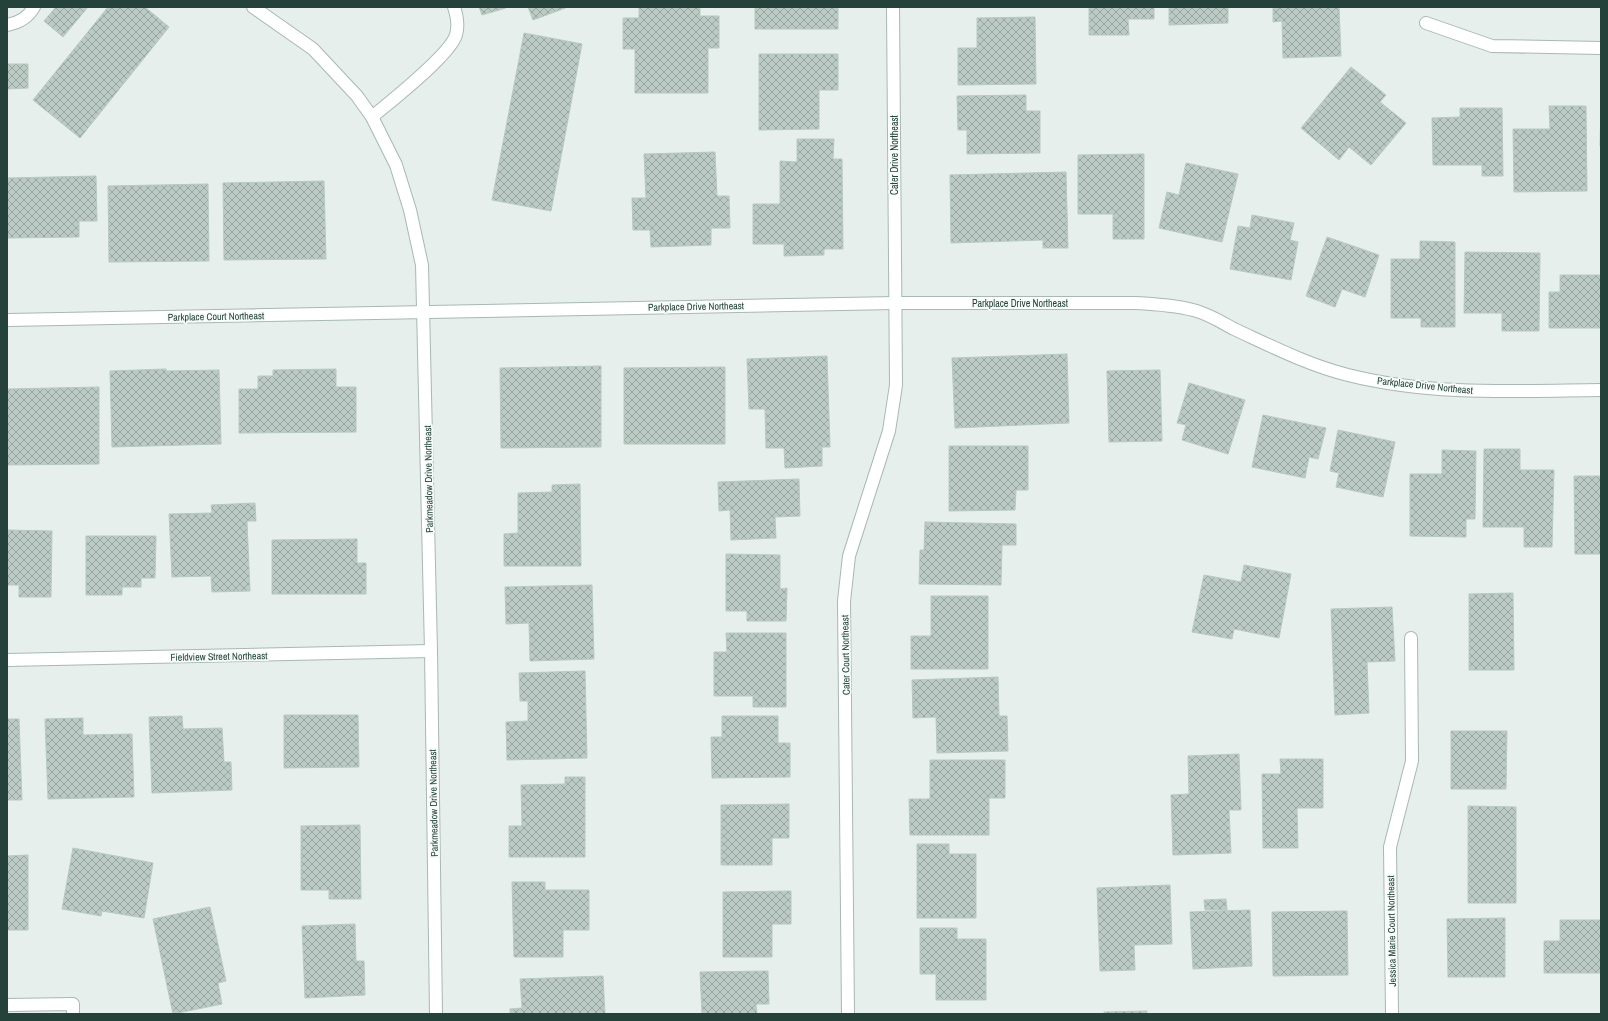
<svg xmlns="http://www.w3.org/2000/svg" width="1608" height="1021" viewBox="0 0 1608 1021" font-family="'Archivo Narrow',sans-serif">
<style>
.building{fill:url(#building-cross-hatch);stroke:#b8c9c2}
.lines{fill:none;stroke-linecap:round;stroke-linejoin:round}
.minor-casing{stroke:#a8b8b2;stroke-width:14}
.minor{stroke:#fff;stroke-width:12}
.labels{text-anchor:middle;stroke-width:3.5;stroke-linejoin:round;paint-order:stroke}
.street-label{font-size:10px;fill:#24423a;stroke:#f7fbf9}
</style>
<defs>
<pattern id="building-cross-hatch" width="8" height="8" patternUnits="userSpaceOnUse"><rect width="8" height="8" fill="#bbcac4"/><path d="M0 0l8 8M0 8l8-8" fill="none" stroke="#98a6a0"/></pattern>
</defs>
<rect width="100%" height="100%" fill="#e6efeb"/>
<!-- building -->
<g class="building">
<polygon points="56,7 88,7 63,37 44,21"/>
<polygon points="108,7 145,7 169,27 80,138 33,100"/>
<polygon points="479,7 505,7 506,8 482,15"/>
<polygon points="528,7 568,7 533,20"/>
<polygon points="639,7 700,7 700,16 719,16 719,48 708,48 708,93 635,93 635,49 623,49 623,18 639,18"/>
<rect x="755" y="7" width="83" height="22"/>
<polygon points="1089,7 1154,7 1154,19 1128,19 1129,35 1089,35"/>
<polygon points="1169,7 1228,7 1228,23 1169,25"/>
<polygon points="1273,7 1339,7 1341,56 1283,58 1282,21 1273,22"/>
<polygon points="1035,17 1036,84 958,85 958,48 977,48 977,18"/>
<polygon points="524,33 582,44 551,211 492,200"/>
<polygon points="759,54 838,54 838,90 819,90 819,129 759,130"/>
<polygon points="7,64 28,64 28,88 7,89"/>
<polygon points="1351,67 1386,95 1380,102 1406,123 1371,165 1349,147 1339,160 1301,128"/>
<polygon points="1026,95 1026,111 1040,111 1040,153 967,154 967,130 958,130 957,96"/>
<polygon points="1601,101 1601,146 1600,146"/>
<polygon points="1549,106 1586,106 1587,191 1514,192 1513,129 1550,129"/>
<polygon points="1460,108 1502,108 1503,176 1482,176 1482,165 1433,165 1432,118 1460,117"/>
<polygon points="797,139 834,139 833,159 842,159 843,249 824,249 824,255 784,256 784,244 753,244 753,204 780,204 780,161 797,162"/>
<polygon points="715,152 717,196 729,196 730,228 711,228 711,245 651,247 650,230 633,230 632,198 646,198 644,154"/>
<polygon points="1144,154 1144,239 1113,239 1113,214 1078,214 1078,155"/>
<polygon points="1186,163 1238,174 1222,242 1159,228 1167,192 1179,195"/>
<polygon points="1066,172 1068,248 1043,248 1043,240 951,243 950,175"/>
<polygon points="96,176 97,221 79,221 79,237 7,238 7,178"/>
<polygon points="324,181 326,259 224,260 223,183"/>
<polygon points="208,184 209,261 109,262 108,186"/>
<polygon points="1252,215 1294,223 1290,240 1298,242 1291,280 1230,269 1238,226 1250,228"/>
<polygon points="1327,237 1379,255 1365,297 1342,289 1335,307 1306,296"/>
<polygon points="1420,241 1455,242 1455,327 1421,327 1421,318 1391,318 1391,259 1420,259"/>
<polygon points="1465,252 1540,253 1539,331 1502,331 1502,313 1464,313"/>
<polygon points="1560,275 1601,275 1601,328 1549,328 1549,292 1560,292"/>
<polygon points="1067,354 1069,423 955,428 952,358"/>
<polygon points="827,356 830,447 822,447 822,466 785,468 784,448 766,448 765,409 749,409 747,359"/>
<polygon points="601,366 601,447 501,448 500,368"/>
<polygon points="725,367 725,444 624,444 624,368"/>
<polygon points="166,369 166,371 219,370 221,444 112,447 110,371"/>
<polygon points="336,369 336,387 356,387 356,432 239,433 239,389 258,389 258,376 273,376 273,370"/>
<polygon points="1160,370 1162,441 1109,442 1107,371"/>
<polygon points="1189,383 1245,400 1228,454 1182,440 1186,425 1177,423"/>
<polygon points="99,387 99,464 7,465 7,389"/>
<polygon points="1263,415 1326,428 1318,459 1309,457 1305,478 1252,467"/>
<polygon points="1338,430 1395,442 1383,497 1336,487 1339,473 1330,471"/>
<polygon points="949,446 1028,446 1028,490 1016,490 1015,510 949,511"/>
<polygon points="1484,449 1520,449 1520,470 1554,470 1552,547 1524,547 1524,527 1483,527"/>
<polygon points="1442,450 1476,451 1475,519 1466,519 1466,537 1410,536 1410,474 1442,474"/>
<polygon points="1574,476 1601,476 1601,554 1575,554"/>
<polygon points="799,479 800,516 775,517 776,538 731,540 730,510 719,511 718,482"/>
<polygon points="580,484 581,566 504,566 504,534 518,533 518,493 552,492 552,485"/>
<polygon points="255,503 256,521 247,521 250,591 212,592 211,576 172,577 169,514 212,513 211,505"/>
<polygon points="925,522 1016,524 1016,545 1002,545 1001,585 919,584 920,550 924,550"/>
<polygon points="7,530 52,531 51,597 19,597 19,585 7,585"/>
<polygon points="86,536 156,536 155,578 141,578 141,587 122,587 122,595 86,595"/>
<polygon points="357,539 357,563 366,563 366,594 272,594 272,540"/>
<polygon points="726,554 780,555 780,589 787,588 786,621 747,621 747,611 726,611"/>
<polygon points="1244,565 1291,574 1279,638 1234,629 1232,639 1192,632 1204,575 1241,582"/>
<polygon points="592,585 594,659 530,661 529,623 506,624 505,587"/>
<polygon points="1513,593 1514,670 1469,670 1469,594"/>
<polygon points="931,596 988,596 988,669 911,669 911,636 931,636"/>
<polygon points="1392,607 1395,661 1367,662 1369,713 1335,715 1331,609"/>
<polygon points="726,633 786,633 786,707 753,707 753,696 714,696 714,652 727,652"/>
<polygon points="585,671 587,758 507,760 506,722 528,721 528,701 520,701 519,673"/>
<polygon points="998,677 999,716 1007,716 1008,751 937,753 936,717 913,718 912,680"/>
<polygon points="284,715 358,715 359,767 284,768"/>
<polygon points="182,716 183,729 222,728 224,762 231,762 232,790 152,793 149,717"/>
<polygon points="722,716 778,716 778,743 790,743 790,777 712,778 711,737 722,737"/>
<polygon points="83,718 83,735 132,734 134,797 48,799 45,719"/>
<polygon points="7,719 19,719 22,800 7,800"/>
<polygon points="1451,731 1507,731 1506,789 1451,789"/>
<polygon points="1239,754 1241,810 1229,810 1231,853 1173,855 1171,795 1189,794 1188,756"/>
<polygon points="1280,759 1323,759 1323,808 1297,808 1298,848 1263,848 1262,774 1281,774"/>
<polygon points="930,760 1005,760 1005,798 989,798 989,835 910,835 909,799 930,799"/>
<polygon points="565,777 585,777 585,857 509,857 509,826 522,826 521,785 565,784"/>
<polygon points="789,804 789,838 772,838 772,865 721,865 721,805"/>
<polygon points="1468,806 1516,807 1516,903 1468,903"/>
<polygon points="360,825 361,899 329,899 329,890 301,890 301,826"/>
<polygon points="917,844 949,844 949,854 976,854 976,918 917,918"/>
<polygon points="73,848 153,863 144,918 102,911 101,916 62,909"/>
<polygon points="28,855 28,930 7,930 7,856"/>
<polygon points="512,882 545,882 545,890 589,890 589,930 563,930 563,957 514,957"/>
<polygon points="1170,885 1172,944 1134,945 1135,970 1100,971 1097,888"/>
<polygon points="791,891 791,924 772,924 772,957 723,957 723,892"/>
<polygon points="1226,899 1227,910 1205,910 1204,900"/>
<polygon points="210,907 226,981 218,983 222,1004 173,1014 153,919"/>
<polygon points="1250,910 1252,966 1193,969 1190,912"/>
<polygon points="1347,911 1348,975 1273,976 1272,912"/>
<polygon points="1505,918 1505,977 1448,977 1447,919"/>
<polygon points="1560,920 1601,920 1601,973 1544,973 1544,941 1560,941"/>
<polygon points="355,924 356,961 364,961 365,995 305,998 302,926"/>
<polygon points="920,928 957,928 957,939 986,939 986,1000 936,1000 936,974 920,974"/>
<polygon points="768,971 769,1004 756,1004 757,1014 702,1014 700,972"/>
<polygon points="603,976 605,1014 510,1014 510,1009 522,1008 520,979"/>
<polygon points="1147,1011 1147,1014 1104,1014 1104,1012"/>
</g>
<g class="lines">
<defs>
<g id="minor">
<polyline points="253,7 313,49 357,96 372,117 396,165 410,210 422,265 431,651 436,1014"/>
<polyline points="1426,23 1492,46 1601,48"/>
<path d="M7 25C18 23 28 18 34 7"/>
<path d="M372 117C391 101 450 55 456 35 459 25 457 16 454 7"/>
<path d="M8 320 895 303H1136C1155 304 1174 305 1193 310 1207 313 1221 322 1234 329 1271 346 1308 365 1348 375 1431 396 1517 391 1601 390"/>
<polyline points="7,660 431,651"/>
<polyline points="7,1005 73,1004 73,1014"/>
<polyline points="848,1014 844,601 849,556 889,431 896,385 893,7"/>
<polyline points="1392,1014 1390,847 1412,761 1411,638"/>
</g>
</defs>
<!-- minor casing -->
<use href="#minor" class="minor-casing"/>
<!-- minor -->
<use href="#minor" class="minor"/>
</g>
<g class="labels">
<!-- street labels -->
<g class="street-label">
<text transform="translate(894 155) rotate(-90)" y="4">Cater Drive Northeast</text>
<text x="1020" y="307">Parkplace Drive Northeast</text>
<text transform="translate(696 306) rotate(-1)" y="4">Parkplace Drive Northeast</text>
<text transform="translate(216 316) rotate(-1)" y="4">Parkplace Court Northeast</text>
<text transform="translate(1425 385) rotate(6)" y="4">Parkplace Drive Northeast</text>
<text transform="translate(428 479) rotate(-91)" y="4">Parkmeadow Drive Northeast</text>
<text transform="translate(845 655) rotate(-91)" y="4">Cater Court Northeast</text>
<text transform="translate(219 656) rotate(-1)" y="4">Fieldview Street Northeast</text>
<text transform="translate(433 803) rotate(-91)" y="4">Parkmeadow Drive Northeast</text>
<text transform="translate(1391 931) rotate(-91)" y="4">Jessica Marie Court Northeast</text>
</g>
</g>
<!-- border -->
<rect width="1608" height="1021" fill="none" stroke="#24423a" stroke-width="16"/>
</svg>
